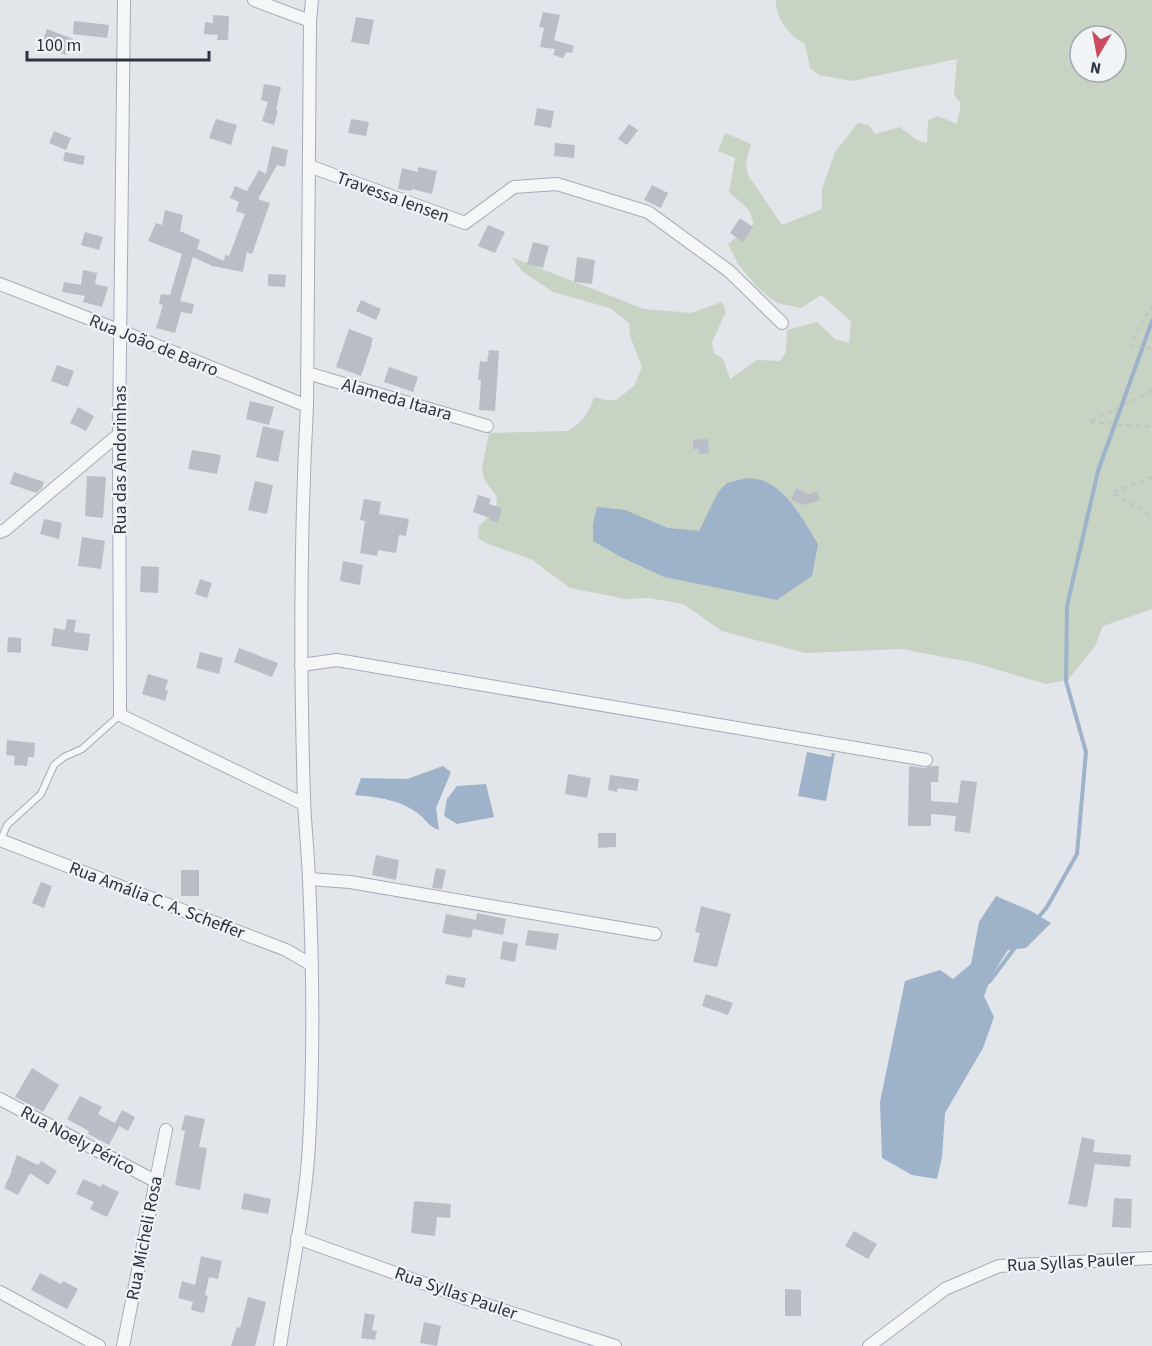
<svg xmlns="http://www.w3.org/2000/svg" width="1152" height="1346" viewBox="0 0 1152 1346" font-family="'Source Sans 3',sans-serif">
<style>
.green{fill:#c7d3c3;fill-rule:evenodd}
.water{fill:#9eb2c9}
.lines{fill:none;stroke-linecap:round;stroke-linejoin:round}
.stream{stroke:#9eb2c9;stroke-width:4}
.building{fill:#b9bec6}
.lane-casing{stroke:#a7acb4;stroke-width:8}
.street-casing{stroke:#a7acb4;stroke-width:14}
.path{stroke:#bfc3c8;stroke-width:2;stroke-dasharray:4.5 4.5;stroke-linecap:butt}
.lane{stroke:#f4f6f8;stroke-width:6}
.street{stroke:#f4f6f8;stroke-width:12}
.labels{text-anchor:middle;stroke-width:4.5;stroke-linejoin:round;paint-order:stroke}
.street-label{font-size:18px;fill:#2a3341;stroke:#f1f4f7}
</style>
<rect width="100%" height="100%" fill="#e2e5ea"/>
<!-- green -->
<path class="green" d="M776 0H1152V609L1103 626 1095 646 1068 680 1046 684 975 663 902 649 805 653 722 631 683 604 649 598 626 599 570 588 531 559 488 544 478 538 479 526 496 509 497 497 484 479 482 467 489 433 568 431C581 423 590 412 594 397L605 400H616L634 386 642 367 630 336 629 323 610 308 553 292 523 272 511 257 644 309 691 313 722 302 726 312 712 342 714 353 723 359 730 379 757 360 780 361 786 352 787 330 817 322 835 339 849 343 851 321 821 295 801 308 777 303 757 287 738 264 728 244 754 224 749 210 729 192 735 158 718 151 725 133 751 144 746 162 748 175 782 225 822 209V189L835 152 858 123 869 125 875 134 900 127 917 140 927 143 928 120 938 116 957 124 961 103 954 95 957 59 852 81 819 75 810 68 805 44C790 36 775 18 776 0ZM1080 36H1116V72H1080Z"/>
<!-- water -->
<g class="water">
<path d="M747 478C751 478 757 479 761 480 788 489 804 522 818 544L812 576 777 600 664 577 621 557 593 541V524L597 507 625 510 668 528 699 531 718 492 727 483Z"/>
<polygon points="807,752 831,757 832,753 835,753 826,801 798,796"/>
<path d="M443 766 451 772 436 808 439 830C428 826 428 822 420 815 402 800 377 797 355 795L361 778 407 779Z"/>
<polygon points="486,784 494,817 457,824 444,816 447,799 457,786"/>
<polygon points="996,896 1031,911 1051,923 1026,948 1008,950 992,975 984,996 994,1017 983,1048 945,1113 942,1157 937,1179 912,1175 882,1158 880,1102 905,981 940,970 953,979 971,964 979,922"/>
</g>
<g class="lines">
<!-- stream -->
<g class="stream">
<polyline points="1038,918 1047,907 1077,854 1086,752 1066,681 1067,606 1098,471 1152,321"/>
<polyline points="989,982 1017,945"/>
</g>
</g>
<!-- building -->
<g class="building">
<polygon points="543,12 560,15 554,40 574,46 572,53 566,52 563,58 553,55 555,49 540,47 544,28 539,27"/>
<polygon points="213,15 229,16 228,40 217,40 218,35 204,34 205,22 213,23"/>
<polygon points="356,17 374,20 369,45 351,42"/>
<polygon points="74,21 109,25 107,38 73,34"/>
<polygon points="47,29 73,39 66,55 41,45"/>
<polygon points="264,84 281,87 276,110 278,110 274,125 262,121 268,102 261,100"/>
<polygon points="537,108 554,111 551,128 534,125"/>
<polygon points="216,119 237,125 231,145 209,138"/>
<polygon points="351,119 369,122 366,136 348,133"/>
<polygon points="629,124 638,130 627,145 618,139"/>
<polygon points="54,131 71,138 66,150 49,143"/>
<polygon points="555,143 575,145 574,158 554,156"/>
<polygon points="272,146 288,150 285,167 277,165 258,199 270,203 252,254 247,252 243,272 212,266 193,257 180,301 194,304 192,314 181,312 175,333 156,328 163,305 159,304 161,294 170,295 182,254 148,241 156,223 162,225 165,210 183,215 180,231 200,240 197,249 224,261 225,255 229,256 245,214 236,211 239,202 230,198 235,186 247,191 259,170 266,174"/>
<polygon points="65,152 85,156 83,165 63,161"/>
<polygon points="418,167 437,171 432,194 412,189 411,191 398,189 402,168 418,172"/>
<polygon points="652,185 668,193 661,208 644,200"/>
<polygon points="740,218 753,227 743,242 730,233"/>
<polygon points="488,225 505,232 495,253 478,246"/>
<polygon points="85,232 103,237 99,250 81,245"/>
<polygon points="533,242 549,246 543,268 527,264"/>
<polygon points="577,257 595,260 592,284 574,282"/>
<polygon points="83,270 97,273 95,284 108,287 102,307 83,302 85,296 62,292 64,282 81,285"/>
<polygon points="268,274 286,275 285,287 268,286"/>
<polygon points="361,300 381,309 376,320 356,311"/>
<polygon points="349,329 373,338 371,344 372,344 361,376 336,367"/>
<polygon points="489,350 499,351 495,411 479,410 481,380 478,380 480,361 487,362"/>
<polygon points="57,365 74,371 68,387 51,381"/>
<polygon points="389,367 418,377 413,392 384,382"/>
<polygon points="250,401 274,407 269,425 246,419"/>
<polygon points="78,407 94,416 86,431 70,423"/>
<polygon points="263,426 284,431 278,462 256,457"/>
<polygon points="708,439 709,453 699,454 698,449 693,449 693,440"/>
<polygon points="192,450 221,455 217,474 188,469"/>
<polygon points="14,472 44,482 42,488 36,493 10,484"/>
<polygon points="87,476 106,477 103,518 85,516"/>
<polygon points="255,481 273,485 267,514 248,510"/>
<polygon points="796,488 809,494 817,491 820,500 804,505 791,500"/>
<polygon points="478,495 491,499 489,504 502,508 498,522 489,520 490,518 473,512"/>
<polygon points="364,499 381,502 379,514 409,519 406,536 399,535 396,553 378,550 377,556 360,553 365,521 360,520"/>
<polygon points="44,519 62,523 59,539 40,534"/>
<polygon points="82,537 105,541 101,569 78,566"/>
<polygon points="343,561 363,565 360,585 340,581"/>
<polygon points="141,566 159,567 158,593 140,592"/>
<polygon points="200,579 212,583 207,598 195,594"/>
<polygon points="67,619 76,620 74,632 90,634 88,651 51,646 54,628 65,630"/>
<polygon points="8,637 21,638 21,653 7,652"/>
<polygon points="239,648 278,663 272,677 234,662"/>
<polygon points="200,652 223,658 219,674 196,668"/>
<polygon points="148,674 168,680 165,690 168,691 165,701 142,694"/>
<polygon points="7,740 35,743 34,757 28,757 27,766 14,765 15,756 6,755"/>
<polygon points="909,766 925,768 931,766 939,766 938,782 931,782 931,801 958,803 961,780 977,782 970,833 954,831 956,816 931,814 931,826 908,826"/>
<polygon points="568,774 591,778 587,798 565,794"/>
<polygon points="610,775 639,779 637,791 618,788 617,792 608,790"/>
<polygon points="598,833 616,833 616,847 598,848"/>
<polygon points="376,855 399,860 396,880 372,875"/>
<polygon points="436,868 446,870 442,889 432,888"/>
<rect x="181" y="870" width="18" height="26"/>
<polygon points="41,882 52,886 44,908 32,903"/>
<polygon points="701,906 731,914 717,967 693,962 700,933 695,932"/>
<polygon points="477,913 506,919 503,935 473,929 471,938 442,933 446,914 476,920"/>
<polygon points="528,930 559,934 556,950 525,945"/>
<polygon points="503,941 518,944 515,962 500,959"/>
<polygon points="447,975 466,978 464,988 445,984"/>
<polygon points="706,994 733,1003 728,1015 702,1006"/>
<polygon points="32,1068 59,1085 43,1112 15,1097"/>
<polygon points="80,1096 102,1107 98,1114 115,1123 122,1110 135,1117 128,1131 119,1126 109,1145 88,1134 89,1131 67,1119"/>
<polygon points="185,1115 205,1119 199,1147 207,1148 200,1190 175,1185 185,1131 181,1130"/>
<polygon points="1082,1137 1095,1140 1093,1152 1131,1155 1130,1167 1095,1164 1087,1207 1068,1204"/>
<polygon points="17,1155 38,1165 41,1161 57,1171 48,1185 30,1173 18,1195 4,1188 12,1171 11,1171"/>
<polygon points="83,1179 101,1187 102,1184 119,1192 107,1217 90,1209 94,1202 76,1194"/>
<polygon points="244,1193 271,1199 268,1214 241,1209"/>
<polygon points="1114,1198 1132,1199 1131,1228 1112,1227"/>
<polygon points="414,1201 451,1204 450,1218 437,1217 435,1236 411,1233"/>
<polygon points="854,1231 877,1244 868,1259 845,1246"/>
<polygon points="201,1256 222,1261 218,1279 209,1277 205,1295 208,1296 204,1313 191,1310 193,1302 178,1298 182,1281 195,1285"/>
<polygon points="40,1273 61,1284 63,1281 78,1289 67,1309 31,1290"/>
<polygon points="785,1289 801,1290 801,1316 785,1316"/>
<polygon points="248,1297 266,1302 255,1346 231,1346 237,1327 240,1328"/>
<polygon points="365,1313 375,1315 372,1330 377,1331 375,1340 361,1338"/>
<polygon points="424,1322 441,1326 437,1346 420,1343"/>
</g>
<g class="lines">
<defs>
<polyline id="lane" points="1,840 7,825 41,794 54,765 64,757 82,749 120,715"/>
<g id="street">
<polyline points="124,0 119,434 120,715 304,804"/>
<polyline points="254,0 310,21"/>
<polyline points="309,166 465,223 514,187 557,184 648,212 729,271 782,323"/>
<polyline points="0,284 121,331 307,406"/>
<polyline points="307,373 487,426"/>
<polyline points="0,532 5,530 119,434"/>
<polyline points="301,665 337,660 926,760"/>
<polyline points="0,840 286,950 312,965"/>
<polyline points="309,879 350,882 655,934"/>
<polyline points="0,1099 155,1181"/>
<polyline points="297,1238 462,1297 615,1346"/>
<polyline points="0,1292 99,1346"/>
<polyline points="123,1346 166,1130"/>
<path d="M280 1346C290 1279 305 1212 309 1145 314 1056 313 968 309 880 308 853 305 826 304 799 300 668 300 537 307 406L310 21 312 0"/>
<polyline points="869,1346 945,1289 999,1266 1152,1258"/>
</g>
</defs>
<!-- lane casing -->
<use href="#lane" class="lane-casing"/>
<!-- street casing -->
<use href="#street" class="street-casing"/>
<!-- path -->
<g class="path">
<polyline points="1152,305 1130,346 1152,348"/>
<polyline points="1152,391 1089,422 1152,427"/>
<polyline points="1152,477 1112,493 1152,516"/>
</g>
<!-- lane -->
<use href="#lane" class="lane"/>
<!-- street -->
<use href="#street" class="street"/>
</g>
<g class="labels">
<!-- street labels -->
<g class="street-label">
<text transform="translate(393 197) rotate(20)" y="6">Travessa Iensen</text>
<text transform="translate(154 345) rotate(22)" y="6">Rua João de Barro</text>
<text transform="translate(397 399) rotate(16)" y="6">Alameda Itaara</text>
<text transform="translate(120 460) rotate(-90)" y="6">Rua das Andorinhas</text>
<text transform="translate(157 900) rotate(21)" y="6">Rua Amália C. A. Scheffer</text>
<text transform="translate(78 1140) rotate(28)" y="6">Rua Noely Périco</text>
<text transform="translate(144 1238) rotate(-79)" y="6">Rua Micheli Rosa</text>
<text transform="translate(1071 1262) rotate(-3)" y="6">Rua Syllas Pauler</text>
<text transform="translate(456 1293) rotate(19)" y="6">Rua Syllas Pauler</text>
</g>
</g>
<!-- north arrow -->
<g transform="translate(1098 54) rotate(190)"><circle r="28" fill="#f1f4f7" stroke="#a1a7ae" stroke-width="1.5"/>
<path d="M0-4.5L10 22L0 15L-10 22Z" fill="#ca4b5e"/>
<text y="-9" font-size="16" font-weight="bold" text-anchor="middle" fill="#2a3341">N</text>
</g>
<!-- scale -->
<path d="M27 51v9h182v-9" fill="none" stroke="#2a3341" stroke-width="3"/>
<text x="36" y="51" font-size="18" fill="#2a3341" stroke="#f1f4f7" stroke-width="4.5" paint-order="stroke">100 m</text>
</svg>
